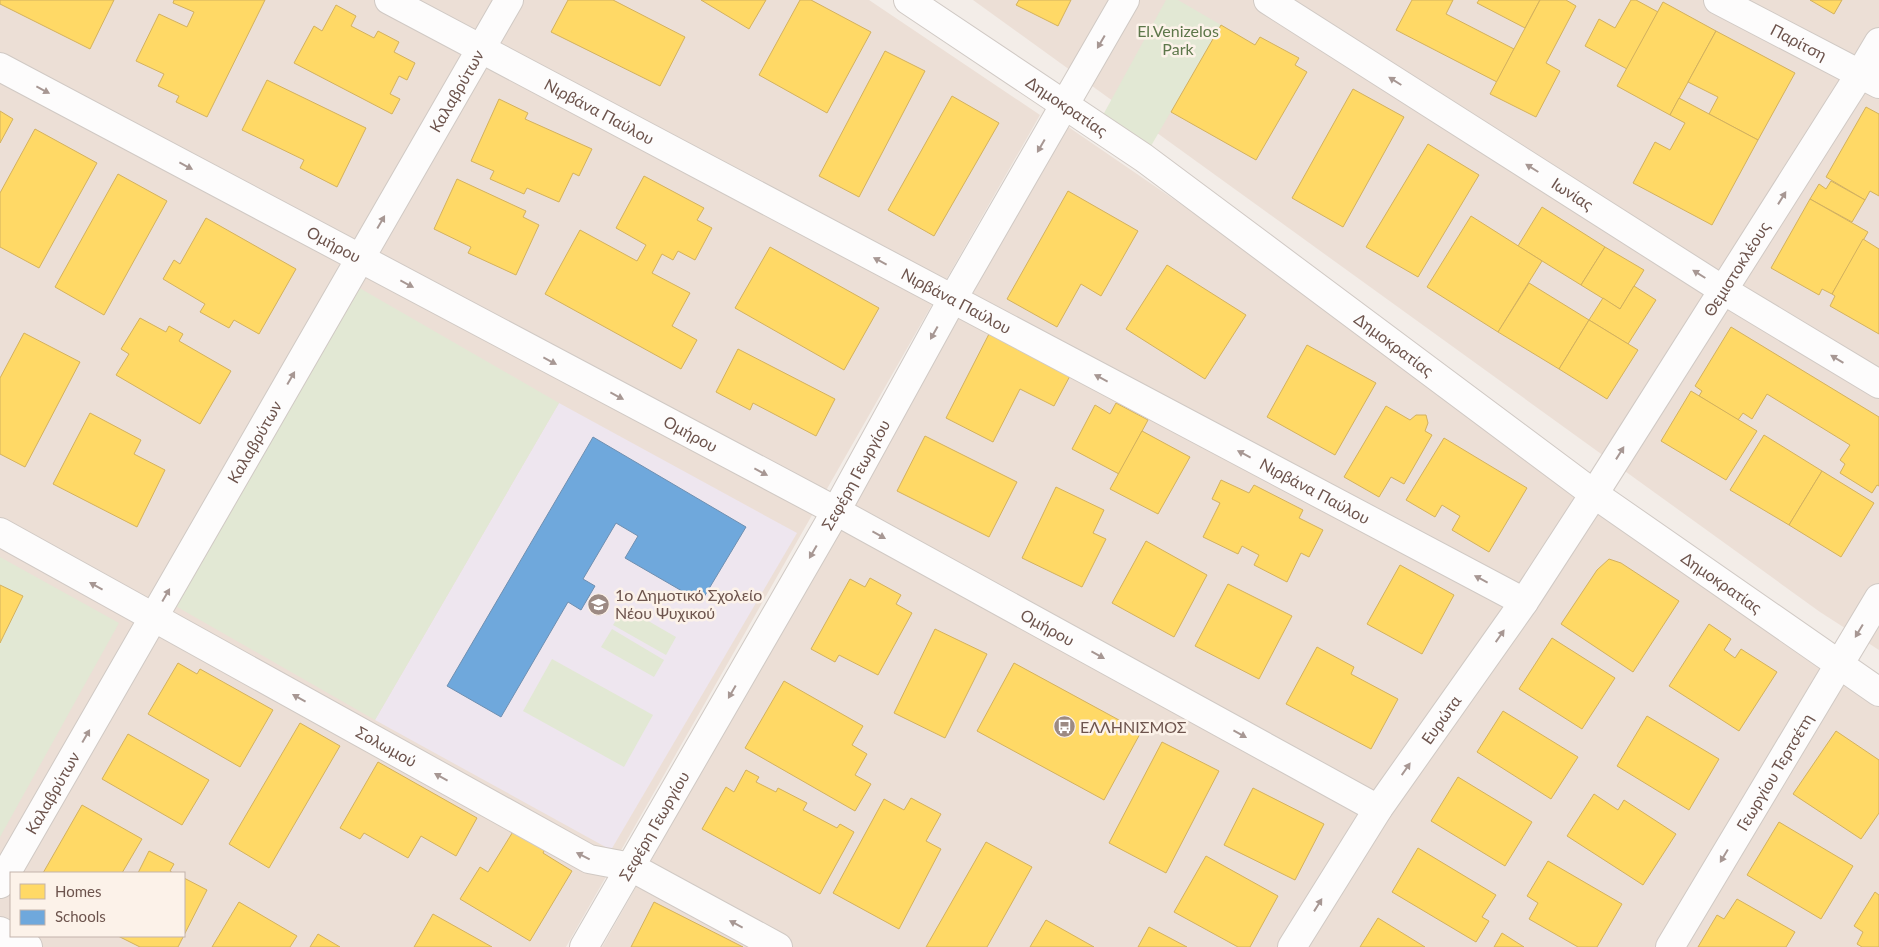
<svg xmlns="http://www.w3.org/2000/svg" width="1879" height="947" viewBox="0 0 1879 947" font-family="Lato,sans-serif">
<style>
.residential{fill:#ecdfd6;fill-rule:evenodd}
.education{fill:#eee6ef}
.green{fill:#e2e8d4}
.homes{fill:#ffd966;stroke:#d3b15e}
.schools{fill:#6fa8dc;stroke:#6e8fb1}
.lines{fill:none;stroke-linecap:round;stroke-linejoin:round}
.minor-casing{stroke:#d0c9c4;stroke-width:30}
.minor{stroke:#fdfcfc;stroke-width:28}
.oneway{fill:#a79793}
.labels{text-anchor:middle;stroke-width:5;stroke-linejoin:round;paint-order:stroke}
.park-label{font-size:16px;fill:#5d774a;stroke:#fcf2e9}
.street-label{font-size:16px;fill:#6d544d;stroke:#fcf2e9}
.poi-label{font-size:16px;fill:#6d544d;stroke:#fcf2e9;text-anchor:start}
</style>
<rect width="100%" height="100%" fill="#f3ede8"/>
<!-- residential -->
<g class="residential">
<path d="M0 0H869L1040 115 566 947H0ZM11 873H184V936H11Z"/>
<polygon points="973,0 1879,0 1879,650 1820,612"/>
<polygon points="1067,126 1611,499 1879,692 1879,947 602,947"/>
</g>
<!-- education -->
<polygon class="education" points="559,403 797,533 611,850 375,720"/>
<!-- green -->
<g class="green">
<polygon points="1166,0 1178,0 1221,25 1144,158 1097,126"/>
<polygon points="356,286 559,403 375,720 172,604"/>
<polygon points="0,557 119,623 0,837"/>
<polygon points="624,607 676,637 666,655 613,625"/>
<polygon points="612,629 664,660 654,677 601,647"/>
<polygon points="552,659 653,715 624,767 523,711"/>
</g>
<!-- homes -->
<g class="homes">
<polygon points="0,0 114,0 90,49 0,4"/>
<polygon points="174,0 265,0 207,117 176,102 179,96 158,86 164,74 136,61 159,14 187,27 194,12 173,3"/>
<polygon points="568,0 613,0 685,37 660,86 551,32"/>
<polygon points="701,0 766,0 749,29"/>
<polygon points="800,0 811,0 871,32 827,113 759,75"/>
<polygon points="1019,0 1071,0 1058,26 1016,5"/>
<polygon points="1412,0 1453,0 1446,14 1514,49 1497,82 1396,30"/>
<polygon points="1479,0 1540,0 1525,28 1477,3"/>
<polygon points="1540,0 1566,0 1576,6 1546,63 1560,71 1536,117 1490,94"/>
<polygon points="1631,0 1636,0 1658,12 1627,69 1585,46 1599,19 1615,28"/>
<polygon points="1810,0 1842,0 1834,14"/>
<polygon points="1663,2 1716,31 1670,115 1617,86"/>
<polygon points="336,5 356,16 351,26 374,38 378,31 399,42 394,52 415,63 407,80 399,76 390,94 400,99 392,114 294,63 314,26 322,31"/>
<polygon points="1221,25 1255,45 1260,37 1299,58 1295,65 1307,72 1256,160 1171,112"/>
<polygon points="1716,31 1795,73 1758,140 1709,114 1718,97 1688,82"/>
<polygon points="885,51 925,71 859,197 819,176"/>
<polygon points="267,80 366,128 337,187 300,168 304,160 242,130"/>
<polygon points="1353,89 1404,117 1343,227 1292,198"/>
<polygon points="952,96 999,123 934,236 888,210"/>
<polygon points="1679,98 1758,140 1712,225 1633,183 1655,142 1670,150 1685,123 1670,115"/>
<polygon points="499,99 528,113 525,119 592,149 579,176 573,173 559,202 527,188 524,194 490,179 494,171 471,161"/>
<polygon points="1866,107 1879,114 1879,196 1870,191 1865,200 1826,177"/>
<polygon points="0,111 13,119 0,143"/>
<polygon points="35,129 97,163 39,268 0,247 0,193"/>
<polygon points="1428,144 1479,175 1418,277 1366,247"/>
<polygon points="118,174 167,201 104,315 55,287"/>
<polygon points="644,176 704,208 697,220 712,228 695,260 678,251 673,260 662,254 652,273 690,293 672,326 697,340 681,369 545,294 580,230 637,261 646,245 616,228"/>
<polygon points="457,179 526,211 523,217 539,225 516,275 468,253 471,247 434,229"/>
<polygon points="1831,181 1865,200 1852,222 1810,199 1819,184 1826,189"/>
<polygon points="1068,191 1138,231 1101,296 1081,284 1057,327 1007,299"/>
<polygon points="1810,199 1868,232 1832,294 1822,289 1819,295 1771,268"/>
<polygon points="1542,207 1605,247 1581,285 1518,246"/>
<polygon points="1471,216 1542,261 1498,332 1427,287"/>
<polygon points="206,218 296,269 259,334 234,320 229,328 200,312 205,304 163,279 174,260 180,264"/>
<polygon points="1863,239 1879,249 1879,334 1830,306 1835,296 1832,294"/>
<polygon points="770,247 879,308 844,370 735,308"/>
<polygon points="1605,247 1644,270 1620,309 1581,285"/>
<polygon points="1167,265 1246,315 1205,379 1126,329"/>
<polygon points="1529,283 1589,320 1559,369 1498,332"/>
<polygon points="1634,286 1656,300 1628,344 1589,320 1603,298 1620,309"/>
<polygon points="140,318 166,332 169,326 183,334 179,341 231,371 200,424 116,375 129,354 121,349"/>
<polygon points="1589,320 1638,350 1607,399 1559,369"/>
<polygon points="1731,327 1879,417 1879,486 1877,485 1872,493 1840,473 1845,464 1840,460 1850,445 1767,394 1752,419 1743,413 1738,420 1699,396 1702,391 1695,386"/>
<polygon points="990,332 1071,374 1054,406 1020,389 993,442 946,418"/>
<polygon points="24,333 80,362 25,467 0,454 0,378"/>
<polygon points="1307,345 1376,383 1335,455 1267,417"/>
<polygon points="738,349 835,399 816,436 753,403 750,410 716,392"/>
<polygon points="1691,391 1757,431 1726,480 1661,441"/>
<polygon points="1116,403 1148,420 1119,474 1072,449 1095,405 1110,414"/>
<polygon points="1386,406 1410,420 1416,415 1426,415 1428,423 1425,431 1432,435 1404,484 1391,477 1379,497 1344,477"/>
<polygon points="90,413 141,440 134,454 165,470 137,527 53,484"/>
<polygon points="1142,431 1190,457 1158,514 1110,489"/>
<polygon points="1764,435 1822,471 1789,525 1730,490"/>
<polygon points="925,436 1017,482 989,537 897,491"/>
<polygon points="1444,438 1527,488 1489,552 1452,530 1460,516 1442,505 1435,517 1406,500"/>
<polygon points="1822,471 1874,503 1841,557 1789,525"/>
<polygon points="1221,480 1249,493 1254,485 1303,510 1299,518 1323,530 1309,557 1301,553 1287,582 1254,565 1259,555 1242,546 1238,554 1203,537 1220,503 1212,499"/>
<polygon points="1056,487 1104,510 1093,533 1106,539 1082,587 1022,558"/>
<polygon points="1146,541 1207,575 1174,637 1112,603"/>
<polygon points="1609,559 1621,563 1679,601 1633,672 1561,624 1597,570"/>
<polygon points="1400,565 1454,595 1422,654 1367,624"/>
<polygon points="870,578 901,595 896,604 912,613 878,675 839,655 835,662 811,649 850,579 865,587"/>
<polygon points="1228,584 1292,616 1259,679 1195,646"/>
<polygon points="0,585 23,596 0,643"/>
<polygon points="1709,624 1731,639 1724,650 1735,658 1741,649 1777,672 1739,731 1669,686"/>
<polygon points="935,629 987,654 945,738 894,713"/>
<polygon points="1552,638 1615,678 1582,729 1519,689"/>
<polygon points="1317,647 1354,667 1351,674 1398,699 1371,749 1286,704"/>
<polygon points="178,663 197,674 200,669 273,710 240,767 148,714"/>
<polygon points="1014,663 1141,732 1104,800 977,731"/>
<polygon points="784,681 863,726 852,745 867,754 855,775 871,784 855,811 745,748"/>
<polygon points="1503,711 1578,757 1551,799 1477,752"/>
<polygon points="1647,716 1719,759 1689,810 1617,766"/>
<polygon points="300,723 340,746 269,868 229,844"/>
<polygon points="1836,731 1879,760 1879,813 1861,839 1793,794"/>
<polygon points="128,734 209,780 182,825 102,779"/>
<polygon points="1162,742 1219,771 1166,873 1109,843"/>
<polygon points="378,762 477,818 456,856 421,836 408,858 364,833 360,839 340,828"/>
<polygon points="746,770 759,777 756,782 776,792 778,788 807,803 803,810 837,828 840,824 854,832 820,894 702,829 726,787 734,792"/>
<polygon points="1458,777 1532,822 1505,866 1431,821"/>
<polygon points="1253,788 1324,824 1295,880 1224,845"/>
<polygon points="1594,794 1618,810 1624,800 1676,834 1643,885 1567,836"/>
<polygon points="911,798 941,814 926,841 941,849 899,929 833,893 884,799 904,810"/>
<polygon points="82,805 142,839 122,873 43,873"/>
<polygon points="1779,822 1853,866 1821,919 1747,875"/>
<polygon points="514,830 545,849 543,853 572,871 530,941 460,899 480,867 488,872"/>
<polygon points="986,842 1032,867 987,947 926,947"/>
<polygon points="1418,848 1496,895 1482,917 1489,921 1476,942 1392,892"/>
<polygon points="149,851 174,864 170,871 173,873 138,873"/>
<polygon points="1206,856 1278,896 1250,947 1238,947 1174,912"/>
<polygon points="1548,861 1622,904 1597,947 1578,947 1529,919 1538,903 1527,896"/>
<polygon points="184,878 207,890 178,947 140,947 118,936 184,936"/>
<polygon points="1875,892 1879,895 1879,947 1862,947 1857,944 1863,932 1854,926"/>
<polygon points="1737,899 1795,932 1786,947 1698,947 1717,915 1724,919"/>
<polygon points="239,902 297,936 290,947 212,947"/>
<polygon points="654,902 743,947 631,947"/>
<polygon points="433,914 492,947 414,947"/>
<polygon points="1378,918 1425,947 1360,947"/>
<polygon points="1046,920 1094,947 1030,947"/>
<polygon points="1149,927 1187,947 1138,947"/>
<polygon points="1502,933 1524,947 1494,947"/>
<polygon points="318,934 340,947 310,947"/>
</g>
<!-- schools -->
<polygon class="schools" points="593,437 746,527 701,602 625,558 638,536 616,523 583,579 595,586 581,610 568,602 501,717 447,686"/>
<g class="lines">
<defs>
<g id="minor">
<path id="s1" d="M389 0 1524 602"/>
<path id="s2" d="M908 0 1144 158 1594 494 1879 692"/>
<path id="s3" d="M1268 0 1723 290 1879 384"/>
<path id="s4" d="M1718 0 1879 84"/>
<path id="s5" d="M0 67 836 511 1378 809"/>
<path id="s6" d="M0 532 589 859 631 867 778 947"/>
<path id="s7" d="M0 884 509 0"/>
<polyline points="0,931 28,947"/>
<path id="s8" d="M584 947 836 511 952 300 1125 0"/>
<path id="s9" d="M1292 947 1378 809 1524 602 1594 494 1860 74 1879 42"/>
<path id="s10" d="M1670 947 1879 598"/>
</g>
</defs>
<!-- minor casing -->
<use href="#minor" class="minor-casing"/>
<!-- minor -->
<use href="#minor" class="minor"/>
</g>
<!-- one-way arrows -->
<defs><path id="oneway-solid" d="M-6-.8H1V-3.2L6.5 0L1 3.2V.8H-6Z" transform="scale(1.25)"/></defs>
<g class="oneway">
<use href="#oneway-solid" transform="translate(1101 42) rotate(120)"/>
<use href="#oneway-solid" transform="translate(1395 81) rotate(-148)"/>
<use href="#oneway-solid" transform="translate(43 90) rotate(28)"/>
<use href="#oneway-solid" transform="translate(1041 146) rotate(120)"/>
<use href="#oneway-solid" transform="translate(186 166) rotate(28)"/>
<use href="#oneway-solid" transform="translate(1532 168) rotate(-148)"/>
<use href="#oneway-solid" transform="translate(1782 198) rotate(-58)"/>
<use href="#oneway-solid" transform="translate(381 222) rotate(-60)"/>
<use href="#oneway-solid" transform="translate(880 261) rotate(-152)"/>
<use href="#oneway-solid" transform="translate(1699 274) rotate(-148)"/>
<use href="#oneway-solid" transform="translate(407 284) rotate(28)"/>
<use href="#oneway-solid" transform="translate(934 333) rotate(119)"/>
<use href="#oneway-solid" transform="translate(1837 359) rotate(-149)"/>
<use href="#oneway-solid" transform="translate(550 361) rotate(28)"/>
<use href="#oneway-solid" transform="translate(291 378) rotate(-60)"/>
<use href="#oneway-solid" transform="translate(1101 378) rotate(-152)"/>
<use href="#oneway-solid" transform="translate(617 396) rotate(28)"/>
<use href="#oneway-solid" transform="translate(1620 453) rotate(-58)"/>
<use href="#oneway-solid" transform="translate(1244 454) rotate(-152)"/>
<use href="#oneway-solid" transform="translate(761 472) rotate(28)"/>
<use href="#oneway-solid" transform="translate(879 535) rotate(29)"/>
<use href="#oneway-solid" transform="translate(813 552) rotate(120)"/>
<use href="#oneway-solid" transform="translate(1481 579) rotate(-152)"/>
<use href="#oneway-solid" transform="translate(96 586) rotate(-151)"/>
<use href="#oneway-solid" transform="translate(166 595) rotate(-60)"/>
<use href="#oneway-solid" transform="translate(1859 631) rotate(121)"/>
<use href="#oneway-solid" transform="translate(1500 636) rotate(-55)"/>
<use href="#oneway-solid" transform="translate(1098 655) rotate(29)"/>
<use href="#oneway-solid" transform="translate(732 692) rotate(120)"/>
<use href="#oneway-solid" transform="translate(299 698) rotate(-151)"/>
<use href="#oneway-solid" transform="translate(1240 734) rotate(29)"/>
<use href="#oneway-solid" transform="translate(86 736) rotate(-60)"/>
<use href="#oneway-solid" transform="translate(1406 769) rotate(-55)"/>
<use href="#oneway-solid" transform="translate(441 777) rotate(-151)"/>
<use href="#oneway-solid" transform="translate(583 856) rotate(-153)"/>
<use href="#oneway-solid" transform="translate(1724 856) rotate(121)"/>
<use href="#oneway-solid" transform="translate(1318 905) rotate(-58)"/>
<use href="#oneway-solid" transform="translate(736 924) rotate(-152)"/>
</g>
<!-- icons -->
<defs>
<symbol id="school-disc" viewBox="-11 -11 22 22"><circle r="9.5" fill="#9c8a83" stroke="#fcf2e9"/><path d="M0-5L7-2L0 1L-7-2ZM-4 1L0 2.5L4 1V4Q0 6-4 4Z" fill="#fff"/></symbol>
<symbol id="bus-disc" viewBox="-11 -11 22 22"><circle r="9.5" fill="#9c8a83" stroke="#fcf2e9"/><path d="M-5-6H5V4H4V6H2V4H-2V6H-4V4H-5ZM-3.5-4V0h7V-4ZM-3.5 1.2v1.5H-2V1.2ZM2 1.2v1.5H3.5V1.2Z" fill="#fff"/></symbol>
</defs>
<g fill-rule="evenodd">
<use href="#school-disc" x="586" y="592" width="25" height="25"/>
<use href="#bus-disc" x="1052" y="714" width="25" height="25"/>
</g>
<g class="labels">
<!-- park labels -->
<g class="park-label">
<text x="1178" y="37">El.Venizelos<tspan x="1178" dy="18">Park</tspan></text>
</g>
<!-- street labels -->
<g class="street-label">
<text dy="6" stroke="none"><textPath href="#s4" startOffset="91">Παρίτση</textPath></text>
<text dy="6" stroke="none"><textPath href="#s7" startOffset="915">Καλαβρύτων</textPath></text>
<text dy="6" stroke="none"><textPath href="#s2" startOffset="191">Δημοκρατίας</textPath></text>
<text dy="6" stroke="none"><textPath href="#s1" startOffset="238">Νιρβάνα Παύλου</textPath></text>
<text dy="6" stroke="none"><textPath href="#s3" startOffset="361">Ιωνίας</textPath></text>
<text dy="6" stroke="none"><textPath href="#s5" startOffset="378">Ομήρου</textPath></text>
<text dy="6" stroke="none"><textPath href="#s9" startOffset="811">Θεμιστοκλέους</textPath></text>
<text dy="6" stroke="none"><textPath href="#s1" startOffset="642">Νιρβάνα Παύλου</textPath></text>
<text dy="6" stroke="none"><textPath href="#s2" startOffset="596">Δημοκρατίας</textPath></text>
<text dy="6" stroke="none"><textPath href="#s5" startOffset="782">Ομήρου</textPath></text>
<text dy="6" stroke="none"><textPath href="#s7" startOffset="510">Καλαβρύτων</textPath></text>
<text dy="6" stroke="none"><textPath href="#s8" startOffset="545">Σεφέρη Γεωργίου</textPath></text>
<text dy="6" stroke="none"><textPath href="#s1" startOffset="1048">Νιρβάνα Παύλου</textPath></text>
<text dy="6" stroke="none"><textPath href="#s2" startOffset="1001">Δημοκρατίας</textPath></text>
<text dy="6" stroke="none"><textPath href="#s5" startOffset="1188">Ομήρου</textPath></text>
<text dy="6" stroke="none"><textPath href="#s9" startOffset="272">Ευρώτα</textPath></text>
<text dy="6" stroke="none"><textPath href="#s6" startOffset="442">Σολωμού</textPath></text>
<text dy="6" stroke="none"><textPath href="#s10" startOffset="204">Γεωργίου Τερτσέτη</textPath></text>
<text dy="6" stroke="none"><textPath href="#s7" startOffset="105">Καλαβρύτων</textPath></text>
<text dy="6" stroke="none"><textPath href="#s8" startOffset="140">Σεφέρη Γεωργίου</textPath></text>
</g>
<!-- poi labels -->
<g class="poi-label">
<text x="615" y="601">1ο Δημοτικό Σχολείο<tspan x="615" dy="18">Νέου Ψυχικού</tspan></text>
<text x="1080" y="733">ΕΛΛΗΝΙΣΜΟΣ</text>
</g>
</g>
<!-- legend -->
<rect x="10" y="872" width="175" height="65" fill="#fcf2e9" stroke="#c3b3ab"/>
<rect x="20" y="884" width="25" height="15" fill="#ffd966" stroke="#c3b3ab"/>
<text x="55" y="897" font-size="15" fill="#6d544d">Homes</text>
<rect x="20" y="910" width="25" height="15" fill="#6fa8dc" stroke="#c3b3ab"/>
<text x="55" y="922" font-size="15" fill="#6d544d">Schools</text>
</svg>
